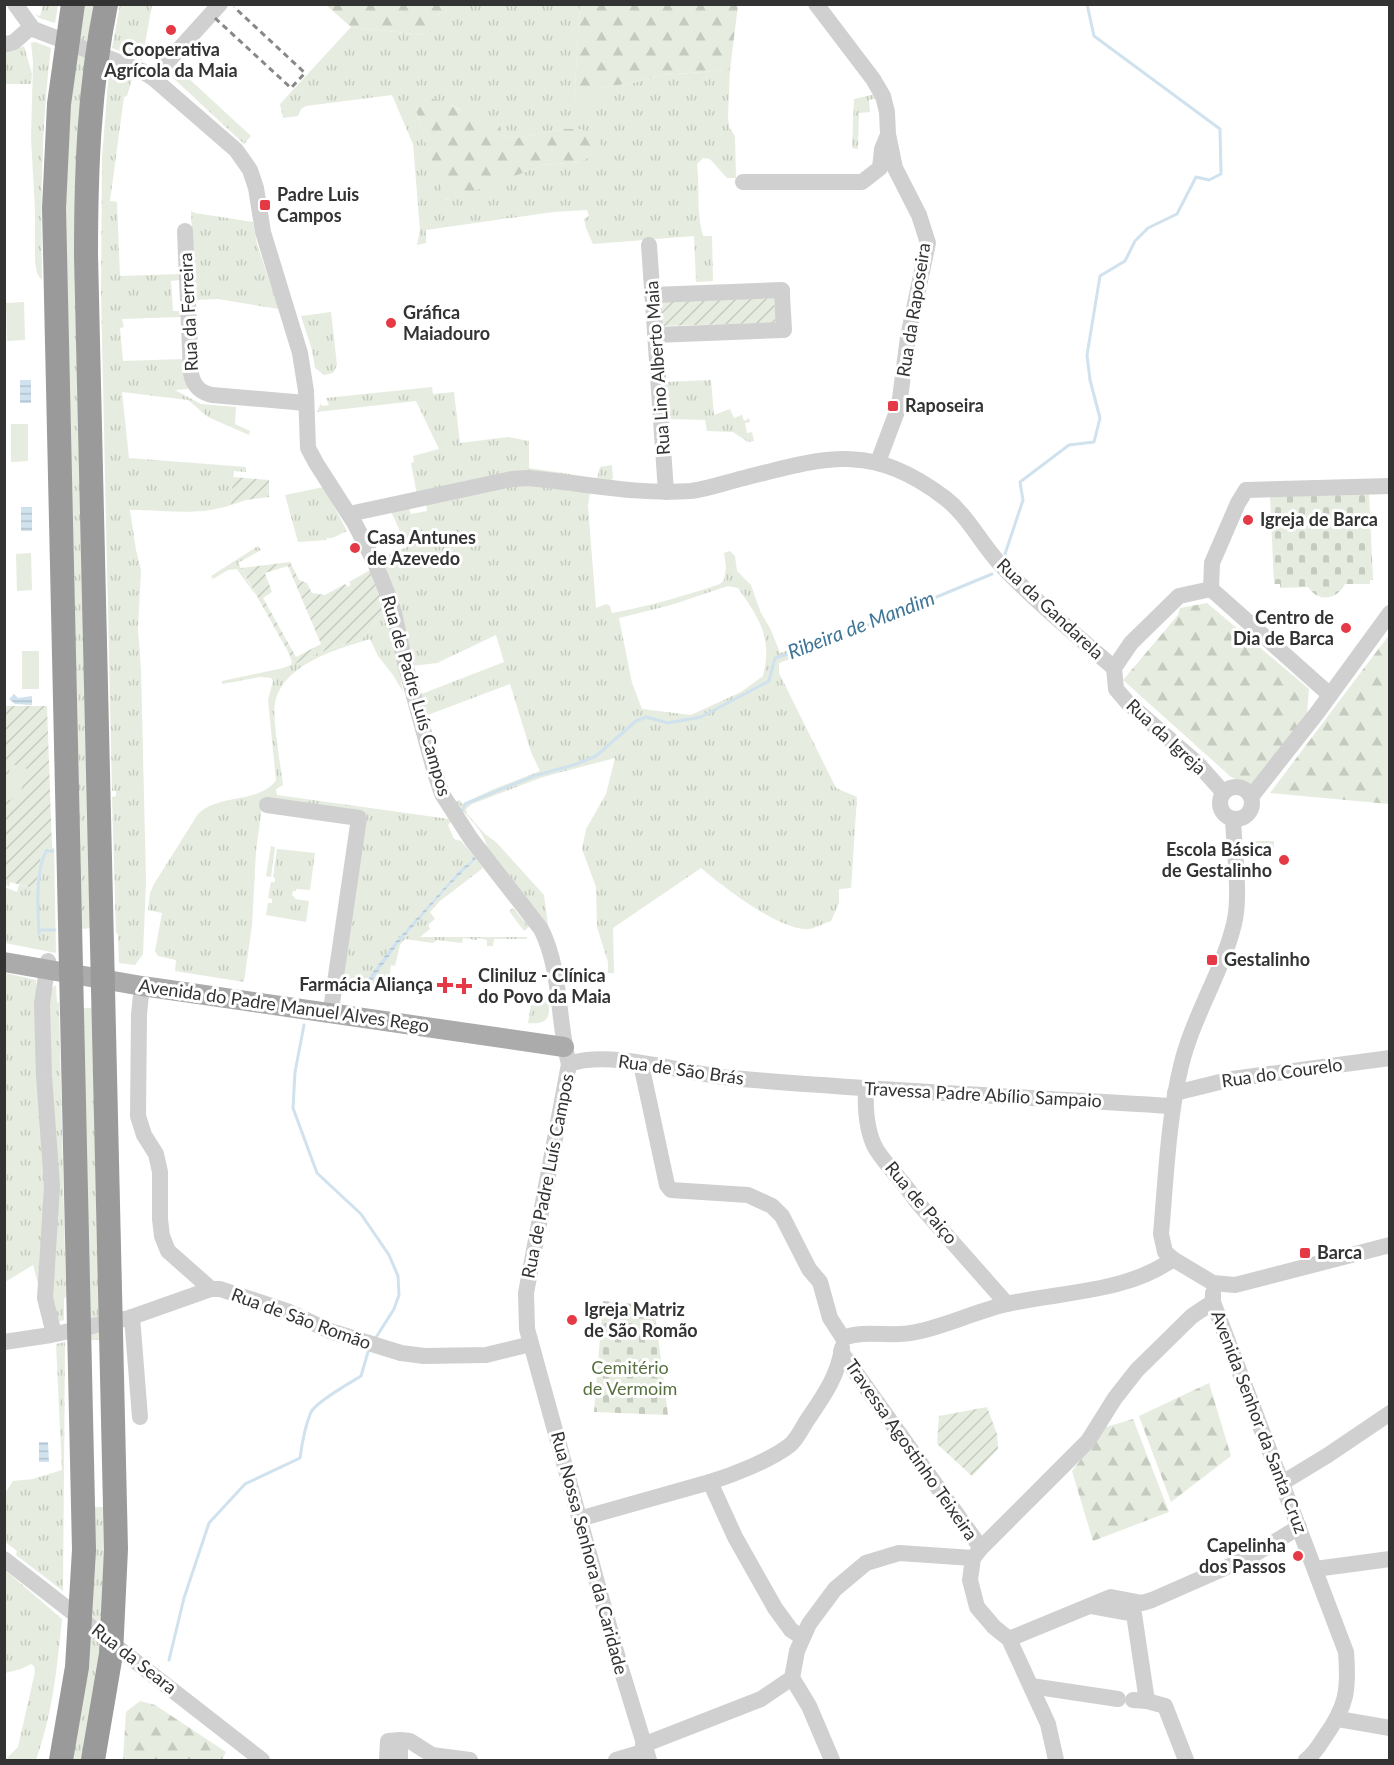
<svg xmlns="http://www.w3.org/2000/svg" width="1394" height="1765" viewBox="0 0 1394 1765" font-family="Lato,sans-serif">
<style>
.grass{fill:url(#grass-tufts);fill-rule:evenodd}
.forest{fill:url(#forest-firs)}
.cemetery{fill:url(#cemetery-stones)}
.garden{fill:url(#garden-furrows);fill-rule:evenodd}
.pitch{fill:#e6ecdf}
.water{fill:url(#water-rules)}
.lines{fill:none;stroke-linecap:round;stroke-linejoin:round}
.stream{stroke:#cfe2ee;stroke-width:3}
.minor{stroke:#d0d0d0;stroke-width:16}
.major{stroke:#ababab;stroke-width:20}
.highway{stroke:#9a9a9a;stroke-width:24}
.rail{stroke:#888;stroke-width:3;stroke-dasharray:6 4.5;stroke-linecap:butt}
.poi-dot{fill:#e63946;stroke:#fff;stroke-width:2}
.labels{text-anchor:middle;stroke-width:6;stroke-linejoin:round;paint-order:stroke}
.poi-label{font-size:18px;font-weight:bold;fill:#333;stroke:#fff;text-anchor:start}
.street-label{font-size:18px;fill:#333;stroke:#fff}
.park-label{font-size:18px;fill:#56703f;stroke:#fff}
.water-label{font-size:20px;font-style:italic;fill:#3f7597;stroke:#fff}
</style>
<defs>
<pattern id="grass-tufts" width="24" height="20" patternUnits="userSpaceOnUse" patternTransform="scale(1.5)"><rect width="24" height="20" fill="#e6ecdf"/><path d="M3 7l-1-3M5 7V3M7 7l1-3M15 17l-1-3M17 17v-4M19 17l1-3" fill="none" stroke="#c6cbc0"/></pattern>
<pattern id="forest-firs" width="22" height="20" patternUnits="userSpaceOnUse" patternTransform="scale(1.5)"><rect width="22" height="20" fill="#e6ecdf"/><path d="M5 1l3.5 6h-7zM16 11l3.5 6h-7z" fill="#c6cbc0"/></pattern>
<pattern id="cemetery-stones" width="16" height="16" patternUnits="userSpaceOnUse" patternTransform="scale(1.5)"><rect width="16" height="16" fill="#e6ecdf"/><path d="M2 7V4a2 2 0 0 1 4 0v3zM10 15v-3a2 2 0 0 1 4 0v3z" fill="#c6cbc0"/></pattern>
<pattern id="garden-furrows" width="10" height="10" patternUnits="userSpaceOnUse" patternTransform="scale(1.5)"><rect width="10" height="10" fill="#e6ecdf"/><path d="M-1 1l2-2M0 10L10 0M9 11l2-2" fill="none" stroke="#c6cbc0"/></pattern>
<pattern id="water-rules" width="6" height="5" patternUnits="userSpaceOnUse" patternTransform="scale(1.5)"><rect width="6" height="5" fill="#cfe2ee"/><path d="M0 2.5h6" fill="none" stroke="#b2c2cd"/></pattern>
</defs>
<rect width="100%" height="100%" fill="#fff"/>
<!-- grass -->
<g class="grass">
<polygon points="43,5 58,5 55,23 39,18 35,14 40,16"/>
<polygon points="83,5 96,5 93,928 81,929 64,239 67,124"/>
<polygon points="120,5 152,5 142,60 112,48"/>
<path d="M448 5H580L574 103 597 88 632 83 661 75 730 70 728 116 729 127 735 136 736 178H727L710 159 703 158 697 164C700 188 696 212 703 236H712L713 281 696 282 694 236 593 244 586 228 584 219 589 216 587 210 553 212 426 230V243L417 245 420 230 413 144 392 95 306 106 301 109 298 116 283 118 280 104 351 27 424 35 436 17ZM450 104 502 135 516 138 562 129 580 162 543 165 446 200 420 126 416 108Z"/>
<path d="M35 42 51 48C41 126 41 202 42 280L37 273 35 262V210L31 138 33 62 31 43Z"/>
<polygon points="24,46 32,74 31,84 5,84 5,54"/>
<polygon points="173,64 251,136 244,144 170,75 170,68"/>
<path d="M109 71 132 79 127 96 124 97 110 201 117 202 120 276 179 274 180 280 171 281 173 311H181V317L122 319 124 327 120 328 123 361 183 359 188 389 175 390 201 404 236 407 235 424 250 431 249 435 208 417 188 400 122 392 129 458 246 467V472L234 471 231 505C195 517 166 509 130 510L136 550 141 570 138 629 141 669 146 882 143 954 135 965 119 963 118 934 116 933 112 797 116 796V791H112L101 292 102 157Z"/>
<polygon points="876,94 878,98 869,100 870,112 859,113 858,149 852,148 854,99"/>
<polygon points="191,211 195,213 253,222 257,244 279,309 218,299 195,300"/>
<polygon points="331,312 337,365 333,373 324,375 315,368 312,350 301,316"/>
<polygon points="711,380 714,415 730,409 734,418 742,415 744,421 749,418 750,422 745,423 747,433 752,432 754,441 748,442 733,432 707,431 705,420 667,419 664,382"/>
<polygon points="432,387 433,394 454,392 460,443 508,437 529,441 529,468 597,478 600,467 612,465 613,478 609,483 553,475 417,495 411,463 414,462 413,456 439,449 416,401 317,412 321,403 322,406 329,405 326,398"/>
<path d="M519 484 590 491 588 506 596 608 606 604 610 606 612 613C649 606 685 596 720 584L724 580 726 567 724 553 730 551 735 556 737 571 751 585 760 611 771 630 780 653 814 642 819 648 779 663V673L836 788 857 797 851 888 839 889V903L831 921C824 923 816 928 809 929 781 932 722 886 701 868L613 928 614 973H608V962L597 927 596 887 582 849 586 829 606 794 615 758 543 777 472 804 466 809 467 814 485 834 496 842 544 895 548 925 488 850C485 832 467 814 453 803L460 800 462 804 494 789 540 771 531 752 510 684 425 716 419 695 504 662 496 635 437 663 411 666 384 569 386 564 383 557 407 547 390 509 408 506 411 514 427 511 426 502ZM728 586 738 588C759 618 773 638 763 676L741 692 691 715 642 709 632 683 619 618 671 605Z"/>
<polygon points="324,487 347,531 332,538 327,538 327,540 298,542 285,495"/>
<polygon points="258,546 261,550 238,563 256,596 237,569 228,570 213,579 211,576"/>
<path d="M387 607 403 692 393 675 378 656 370 639C337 649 283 664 275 703 272 719 281 767 283 785L276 789 277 795 449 819 451 822 448 825 454 839 461 841 473 855 472 860 461 869 394 943 366 981 345 980 343 975 367 815 263 800 256 851 252 925 244 982 175 971 176 960 158 956 155 951 162 913 148 910 150 893 154 884 198 814C219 793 260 804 276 780L268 700 273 681 271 678 260 677 222 684V681L283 668 291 665 292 662 287 649 295 664 318 653 363 638Z"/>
<polygon points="271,846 275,847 271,877 266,876"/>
<polygon points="54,848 56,953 5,943 4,887 17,892 19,885 35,889 41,856 46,849"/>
<polygon points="277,849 315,853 310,890 296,889 296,891 293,891 292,896 295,897 295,899 309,901 306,922 266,915 268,903 272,903 272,899 268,898 271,882 275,882 275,878 273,877"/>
<path d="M476 859 483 868 440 901 430 912 435 919 428 925 430 929 420 937H527V939H494L493 946H487V940L478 938 477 940 463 938 462 943 437 940 433 943 405 939 400 945 395 966 391 965 388 988 374 985C362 994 356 997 344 986L359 988 369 985 398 944 447 888Z"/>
<polygon points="513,908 529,927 524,931 509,911"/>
<polygon points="5,973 36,980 48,1184 41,1295 33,1265 5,1282"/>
<polygon points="56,985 57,1002 59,1003 66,1297 64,1298 64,1320 57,1322 53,1315 46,997 51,989"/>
<path d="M537 997 548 999C551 1017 548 1025 528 1023L531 1005 536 1006Z"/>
<polygon points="82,1008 95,1008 102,1340 90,1340"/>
<polygon points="65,1342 63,1591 16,1555 17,1551 5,1542 5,1493 13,1481 33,1479 62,1470 56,1344"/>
<polygon points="94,1507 106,1507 100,1661 83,1760 71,1760"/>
<path d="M5 1570 62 1619C57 1668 53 1712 36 1760H5L18 1747 35 1672 34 1666 31 1664 21 1669 5 1673Z"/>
</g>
<!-- forest -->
<g class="forest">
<polygon points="326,5 448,5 436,17 425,35 351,27"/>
<polygon points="580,5 738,5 730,70 661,75 632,83 597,88 595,103 574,103"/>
<polygon points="430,98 450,104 459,110 499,121 502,135 516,138 562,129 581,129 594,137 605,150 580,162 543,165 489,186 445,200 420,126 416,108 419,100"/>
<polygon points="1207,603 1309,689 1307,715 1251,786 1231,777 1123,680 1178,615 1180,608"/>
<polygon points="1389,635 1389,804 1270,793"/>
<polygon points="1209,1383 1231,1456 1171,1502 1139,1416"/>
<polygon points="1133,1419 1169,1512 1093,1541 1072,1471 1106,1427"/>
<polygon points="140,1701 155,1705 226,1752 222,1760 123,1760 126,1712"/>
</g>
<!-- cemetery -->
<g class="cemetery">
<path d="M1369 491 1373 580H1370V584H1345C1336 601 1318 602 1308 587L1280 588V584H1274L1270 495Z"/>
<polygon points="603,1301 654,1306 668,1415 594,1412"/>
</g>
<!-- garden -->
<g class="garden">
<polygon points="774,298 776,323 662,326 661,302"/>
<polygon points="233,477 269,480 269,497 246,500 231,505"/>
<path d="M290 562 299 580 307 583 312 593 325 595 345 584 348 587 351 584 349 582 372 569 387 607 363 638 318 653 295 664 241 568ZM288 566 321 644 296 657 263 598 272 592 265 573Z"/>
<polygon points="5,706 47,706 52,848 46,849 41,856 35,889 10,882 9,886 5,885"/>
<polygon points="987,1407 997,1434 998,1449 972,1476 937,1444 939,1416"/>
</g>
<!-- pitch -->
<g class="pitch">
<polygon points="24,302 25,340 7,341 6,303"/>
<polygon points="11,424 28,424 28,461 11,462"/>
<polygon points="31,553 32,590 17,591 16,554"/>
<rect x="22" y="651" width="17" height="38"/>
<polygon points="19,763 22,764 21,767 28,769 18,800 12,798 11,801 5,796 5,787 11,764 18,766"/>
<rect x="1255" y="841" width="19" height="10"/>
</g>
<!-- water -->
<g class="water">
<rect x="20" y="380" width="11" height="23"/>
<rect x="21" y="507" width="11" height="24"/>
<polygon points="14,694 18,698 32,696 32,705 15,704 9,699"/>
<polygon points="473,855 476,859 447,888 398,944 369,985 359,988 344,986 345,980 366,981 394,943 461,869 472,860"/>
<polygon points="39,1442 48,1442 49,1462 39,1462"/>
</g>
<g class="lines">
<!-- stream -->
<g class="stream">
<polyline points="1005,554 1023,500 1020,482 1069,445 1094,442 1100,418 1090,380 1087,355 1100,276 1125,261 1135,241 1148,228 1177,214 1196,177 1209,180 1221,174 1220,129 1094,36 1087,4"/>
<polyline points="462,811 465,804 534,776 577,764 596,756 636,721 646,717 668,723 701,717 769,681 775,658 805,649 881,620 992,574"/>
<polyline points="39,930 55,930"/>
<path d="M39 934C38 911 35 871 46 851H53"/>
<polyline points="313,986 321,982"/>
<polyline points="304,1025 295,1072 293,1108 317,1173 361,1214 389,1255 398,1276 399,1295 394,1309 375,1339"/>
<path d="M169 1660 184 1598 209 1523 245 1484 300 1458C302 1443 305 1426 311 1412 317 1401 350 1383 361 1376L368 1352"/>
</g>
<!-- minor -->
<g class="minor">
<path d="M15 4 33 29 142 71 153 78 236 150 250 170 256 188 263 232 300 353 306 391 308 448 316 463 355 524 375 563 388 595 394 613 406 667 435 773 442 794 471 839 541 929C562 971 557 1020 569 1064L526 1293 527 1329 619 1662 649 1760"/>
<polyline points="816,4 873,79 883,96 887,112 888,134 895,168 919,215 928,243 908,337 899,406 878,462"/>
<polyline points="4,45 14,42 31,27"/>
<polyline points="153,78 220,4"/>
<polyline points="743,182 862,182 880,168 882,149 887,137"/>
<path d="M185 231 191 373C193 385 199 392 212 395L306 403"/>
<polyline points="649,245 666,492"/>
<polyline points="652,295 782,290 782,295 784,330 655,335"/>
<path d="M349 514 512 479 528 478C583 483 636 495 691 491 708 489 727 482 744 478 826 457 871 442 945 498 968 516 980 542 1000 564 1035 601 1075 634 1114 668"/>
<polyline points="1211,589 1179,596 1131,643 1114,668 1116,689 1128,703 1198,764 1223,792"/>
<polyline points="1330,695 1211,589 1212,563 1238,503 1246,490 1390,486"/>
<circle cx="1236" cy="803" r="16"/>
<polyline points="1251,797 1317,713 1390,613"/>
<polyline points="267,805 359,818 332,1003"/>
<path d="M1233 819C1234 848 1241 897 1234 924 1222 973 1193 1016 1181 1066 1168 1120 1166 1178 1161 1234L1165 1252 1173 1259 1213 1283 1235 1285 1390 1245"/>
<polyline points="48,961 42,1004 44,1076 52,1186 45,1298 54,1334"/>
<polyline points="142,986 139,1014 138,1116 144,1135 156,1154 160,1172 160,1219 162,1236 168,1251 211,1289"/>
<path d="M569 1064C610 1049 686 1074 731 1078 878 1091 1026 1097 1173 1106"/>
<polyline points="641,1064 667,1185 671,1190 748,1195 772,1206 782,1216 809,1269 820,1282 830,1318 843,1338"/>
<path d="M866 1088C865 1109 866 1131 876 1149 888 1168 905 1183 917 1202L1007 1304"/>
<polyline points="1175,1093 1232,1079 1390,1058"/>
<path d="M1213 1293V1302L1346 1652C1349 1690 1347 1706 1324 1738 1319 1746 1313 1755 1306 1760"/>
<polyline points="132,1317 140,1417"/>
<path d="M843 1338C866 1329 892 1338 916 1332 947 1326 976 1311 1007 1304 1060 1292 1129 1292 1173 1259"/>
<polyline points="4,1342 51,1335 129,1318 211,1289 220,1289 287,1311 330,1331 401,1353 424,1356 486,1355 531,1344"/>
<polyline points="841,1352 981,1548"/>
<path d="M710 1482C733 1475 771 1460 790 1445 797 1439 801 1430 806 1422 822 1398 838 1377 842 1348"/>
<polyline points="1282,1483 1328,1455 1390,1413"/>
<polyline points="579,1519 710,1482 735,1537 775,1608 791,1630 802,1637"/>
<polyline points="4,1559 262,1760"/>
<polyline points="1315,1569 1390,1559"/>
<polyline points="1090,1606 1134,1614 1147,1701"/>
<polyline points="1009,1639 1111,1597 1142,1603 1152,1600 1250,1557 1299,1527"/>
<polyline points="792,1678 809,1706 832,1760"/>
<polyline points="1031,1686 1118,1699"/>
<polyline points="1133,1700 1147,1701 1165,1706 1186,1760"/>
<polyline points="1338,1719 1390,1728"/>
<polyline points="400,1740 410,1741 432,1755 470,1760"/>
<polyline points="643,1745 761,1699 792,1678 797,1651 809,1624 835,1589 866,1563 899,1553 973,1558"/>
<polyline points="387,1760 388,1741 400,1740 400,1760"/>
<polyline points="616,1760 646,1751"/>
<polyline points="1056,1760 1048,1724 1009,1639 994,1627 977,1607 970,1580 973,1558 981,1548 1088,1441 1115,1398 1137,1370 1192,1316 1213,1302"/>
</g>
<!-- major -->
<polyline class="major" points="4,962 142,986 564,1047"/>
<!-- highway -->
<g class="highway">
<polyline points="61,1760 77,1667 84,1550 54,208 59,104 73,4"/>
<path d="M93 1760 111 1654 116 1549 86 255C86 170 89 88 106 4"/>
</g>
<!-- rail -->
<polyline class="rail" points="215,18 291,88 305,73 234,7"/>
</g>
<!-- markers -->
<g class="poi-dot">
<circle cx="171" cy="30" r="6"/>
<rect x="259" y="199" width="12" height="12" rx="3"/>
<circle cx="391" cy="323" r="6"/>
<rect x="887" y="400" width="12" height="12" rx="3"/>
<circle cx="1248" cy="520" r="6"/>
<circle cx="355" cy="548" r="6"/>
<circle cx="1346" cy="628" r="6"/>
<circle cx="1284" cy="860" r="6"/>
<rect x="1206" y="954" width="12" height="12" rx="3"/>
<path d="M442 976h6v6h6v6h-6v6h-6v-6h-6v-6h6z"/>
<path d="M461 977h6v6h6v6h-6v6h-6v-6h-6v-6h6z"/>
<rect x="1299" y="1247" width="12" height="12" rx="3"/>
<circle cx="572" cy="1320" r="6"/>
<circle cx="1298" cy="1556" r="6"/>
</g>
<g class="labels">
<!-- poi labels -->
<g class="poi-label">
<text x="171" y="56" text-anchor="middle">Cooperativa<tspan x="171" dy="21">Agrícola da Maia</tspan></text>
<text x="277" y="201">Padre Luis<tspan x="277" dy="21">Campos</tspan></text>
<text x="403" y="319">Gráfica<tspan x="403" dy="21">Maiadouro</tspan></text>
<text x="905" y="412">Raposeira</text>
<text x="1260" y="526">Igreja de Barca</text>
<text x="367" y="544">Casa Antunes<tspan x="367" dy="21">de Azevedo</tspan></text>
<text x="1334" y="624" text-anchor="end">Centro de<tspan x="1334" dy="21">Dia de Barca</tspan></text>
<text x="1272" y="856" text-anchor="end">Escola Básica<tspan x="1272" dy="21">de Gestalinho</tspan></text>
<text x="1224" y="966">Gestalinho</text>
<text x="478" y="982">Cliniluz - Clínica<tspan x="478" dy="21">do Povo da Maia</tspan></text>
<text x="433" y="991" text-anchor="end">Farmácia Aliança</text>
<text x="1317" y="1259">Barca</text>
<text x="584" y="1316">Igreja Matriz<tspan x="584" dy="21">de São Romão</tspan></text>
<text x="1286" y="1552" text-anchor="end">Capelinha<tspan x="1286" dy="21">dos Passos</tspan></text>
</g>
<!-- street labels -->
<g class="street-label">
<text transform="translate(914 310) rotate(-81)" y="6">Rua da Raposeira</text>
<text transform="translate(189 312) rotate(-93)" y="6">Rua da Ferreira</text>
<text transform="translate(658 368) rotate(-94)" y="6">Rua Lino Alberto Maia</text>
<text transform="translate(1050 609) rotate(43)" y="6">Rua da Gandarela</text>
<text transform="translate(416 696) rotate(74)" y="6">Rua de Padre Luís Campos</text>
<text transform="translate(1166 737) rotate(43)" y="6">Rua da Igreja</text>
<text transform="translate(284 1006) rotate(8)" y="6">Avenida do Padre Manuel Alves Rego</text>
<text transform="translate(681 1070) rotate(8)" y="6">Rua de São Brás</text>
<text transform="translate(1282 1073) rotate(-8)" y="6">Rua do Courelo</text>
<text transform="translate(983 1095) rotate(3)" y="6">Travessa Padre Abílio Sampaio</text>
<text transform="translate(548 1176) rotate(-79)" y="6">Rua de Padre Luís Campos</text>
<text transform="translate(921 1203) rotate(50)" y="6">Rua de Paiço</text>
<text transform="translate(301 1319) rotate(20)" y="6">Rua de São Romão</text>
<text transform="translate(1259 1422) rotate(69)" y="6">Avenida Senhor da Santa Cruz</text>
<text transform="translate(911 1450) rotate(55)" y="6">Travessa Agostinho Teixeira</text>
<text transform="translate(589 1553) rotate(75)" y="6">Rua Nossa Senhora da Caridade</text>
<text transform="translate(134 1659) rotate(38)" y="6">Rua da Seara</text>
</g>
<!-- park labels -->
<g class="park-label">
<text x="630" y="1374">Cemitério<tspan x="630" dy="21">de Vermoim</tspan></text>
</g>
<!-- water labels -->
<g class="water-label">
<text transform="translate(861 625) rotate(-21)" y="7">Ribeira de Mandim</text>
</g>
</g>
<!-- border -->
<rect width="1394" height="1765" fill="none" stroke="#333333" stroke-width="12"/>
</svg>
